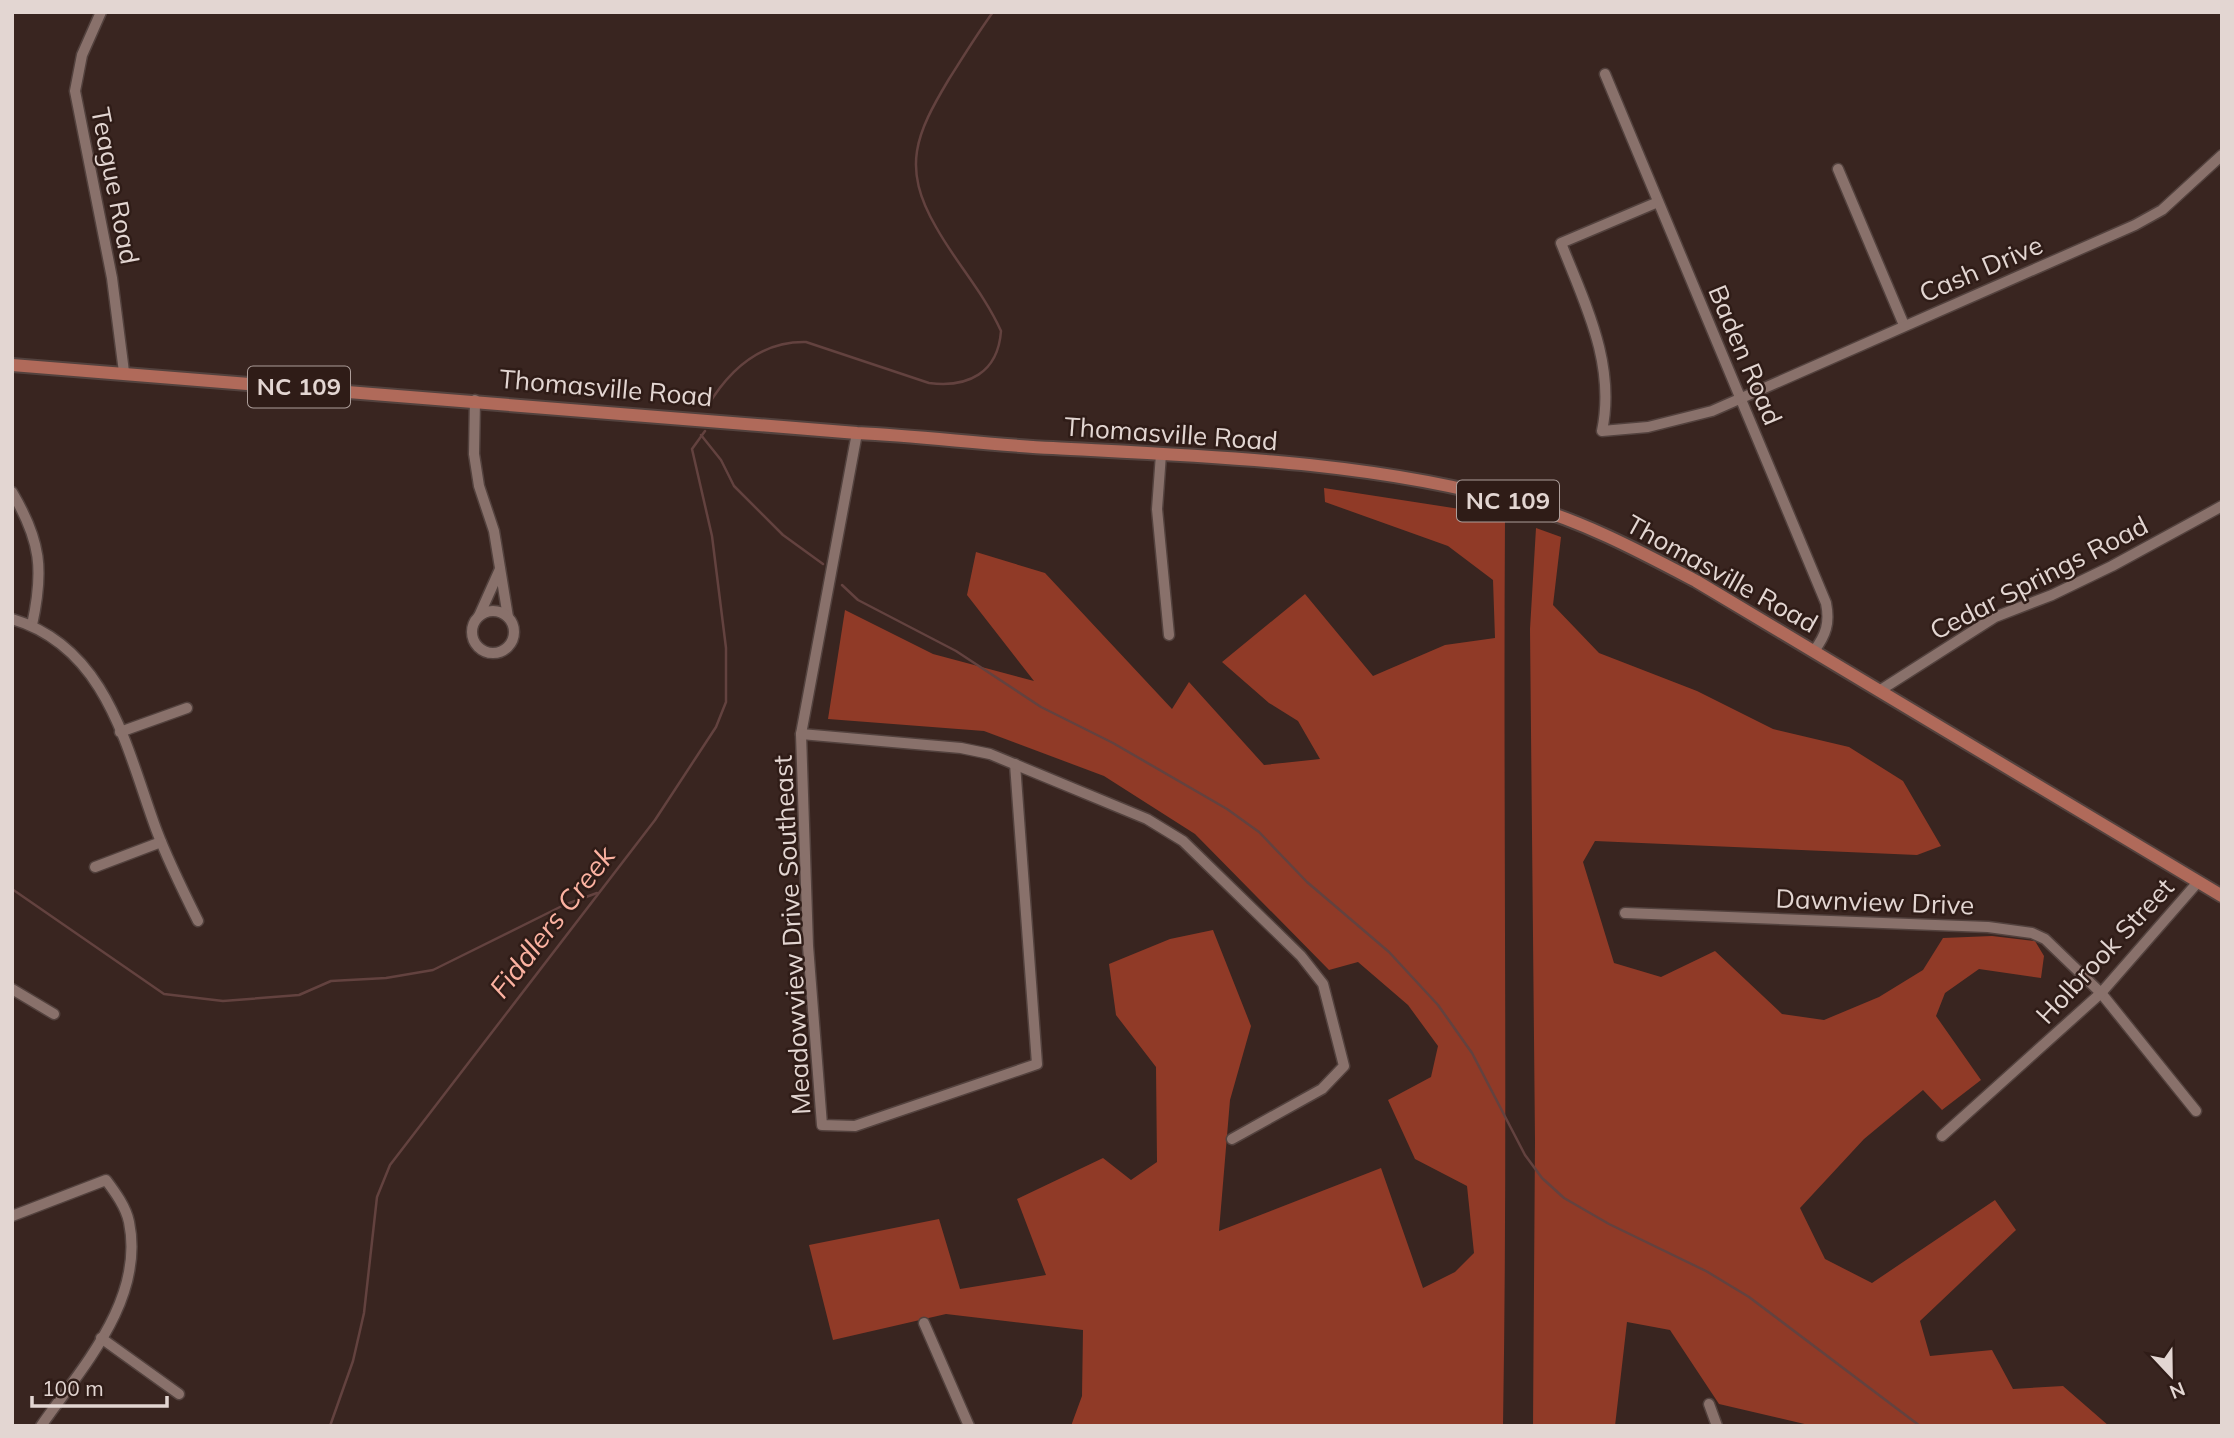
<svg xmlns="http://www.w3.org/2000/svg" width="2234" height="1438" viewBox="0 0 2234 1438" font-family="Mulish,sans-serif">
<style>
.forest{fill:#903a27}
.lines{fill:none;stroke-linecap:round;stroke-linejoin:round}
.stream{stroke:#63423f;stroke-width:2.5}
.minor-casing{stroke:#53423e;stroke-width:13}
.major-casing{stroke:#53423e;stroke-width:16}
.minor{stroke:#89716b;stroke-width:10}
.major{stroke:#b06a5a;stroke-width:12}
.labels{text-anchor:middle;stroke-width:5;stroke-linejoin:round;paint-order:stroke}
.shield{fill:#2f1c17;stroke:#ad9e9a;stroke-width:2}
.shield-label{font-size:24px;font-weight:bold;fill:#e3d6d2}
.street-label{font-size:26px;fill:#e3d6d2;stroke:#2f1c17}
.water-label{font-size:28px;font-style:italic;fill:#fcb2a1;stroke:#2f1c17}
</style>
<rect width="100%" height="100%" fill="#392520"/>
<!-- forest -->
<g class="forest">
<path d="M1324 488 1505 516C1503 819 1508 1123 1503 1426H1071L1082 1396 1083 1330 946 1314 833 1340 809 1245 939 1219 960 1289 1046 1275 1017 1199 1103 1158 1131 1180 1157 1162 1156 1067 1116 1015 1109 964 1170 939 1213 930 1251 1026 1230 1100 1219 1231 1381 1168 1423 1288 1455 1272 1474 1253 1467 1186 1415 1159 1388 1100 1431 1077 1438 1046 1408 1005 1358 962 1329 970 1195 834 1104 776 984 731 828 719 845 610 933 654 1034 681 967 595 976 552 1045 573 1172 709 1189 682 1264 765 1320 759 1298 721 1269 703 1222 662 1305 594 1373 676 1445 645 1495 638 1493 580 1448 546 1325 502Z"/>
<polygon points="1536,528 1561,537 1553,605 1599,653 1697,691 1773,729 1849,747 1903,781 1941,846 1917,855 1595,841 1583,862 1614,963 1661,977 1715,951 1782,1014 1824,1020 1879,997 1923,970 1943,938 1992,936 2035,941 2044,956 2041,978 1979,969 1945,993 1936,1016 1981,1080 1942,1110 1923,1090 1864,1139 1800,1208 1825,1259 1872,1283 1995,1200 2016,1230 1920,1321 1930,1356 1992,1350 2013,1389 2063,1386 2109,1426 1813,1426 1719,1404 1670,1330 1627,1322 1615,1426 1533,1426 1535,1141 1530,629"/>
</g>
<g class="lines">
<!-- stream -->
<g class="stream">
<path d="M707 407C729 370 760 341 806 342L929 383C968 388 998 373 1001 331 984 293 956 263 936 227 901 167 916 134 949 79 963 57 977 34 993 12"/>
<polyline points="701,435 721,460 734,486 783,535 823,564"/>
<polyline points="842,585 858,600 956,651 1041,707 1113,743 1227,809 1259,832 1307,882 1389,952 1438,1005 1472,1053 1525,1155 1542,1178 1564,1198 1609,1224 1706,1271 1749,1297 1920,1426"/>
<polyline points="12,889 164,994 223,1001 299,995 331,981 386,978 433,970 564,905 597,893"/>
<polyline points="330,1426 353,1361 364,1313 377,1197 390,1165 655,820 716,727 726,702 726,648 712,536 692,449 705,431"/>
</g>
<defs>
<g id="minor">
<polyline points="101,12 82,55 75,91 112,278 124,372"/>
<path d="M1605 74 1826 603C1830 623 1826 635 1814 651"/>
<polyline points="1838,169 1904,325"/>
<path d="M1658 202 1561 243C1585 304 1616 364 1602 431L1648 427 1712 411 2135 225 2162 210 2222 155"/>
<polyline points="475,400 474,454 479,486 494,531 508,617"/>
<polyline points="857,433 801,734 808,946 822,1125 855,1126 1037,1064 1015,764"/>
<polyline points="1161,454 1157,509 1169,635"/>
<path d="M12 492C41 541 44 570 32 625"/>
<circle cx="493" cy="632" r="21"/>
<polyline points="479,616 500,569"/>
<path d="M12 619C107 647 126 747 156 829 168 861 183 891 198 921"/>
<polyline points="1879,691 1995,617 2052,595 2112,566 2222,506"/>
<polyline points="120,732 187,708"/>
<polyline points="801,734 961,748 990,754 1147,819 1183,841 1301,956 1323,984 1344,1066 1322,1089 1232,1139"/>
<polyline points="95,867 161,842"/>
<polyline points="1625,913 1988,927 2032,933 2045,939 2101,993 2196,1111"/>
<polyline points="12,989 54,1014"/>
<polyline points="1942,1136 2101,993 2198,882"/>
<path d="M12 1216 106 1180C115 1192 126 1207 129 1222 145 1300 82 1367 41 1426"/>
<polyline points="924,1323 969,1426"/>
<polyline points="101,1338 179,1394"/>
<polyline points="1709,1404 1717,1426"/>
</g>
<path id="major" d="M12 365 857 433C923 436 987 445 1053 448 1204 456 1375 461 1521 504 1583 521 1639 551 1696 581L2222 896"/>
</defs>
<!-- minor casing -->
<use href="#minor" class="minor-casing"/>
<!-- major casing -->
<use href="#major" class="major-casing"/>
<!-- minor -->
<use href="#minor" class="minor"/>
<!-- major -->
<use href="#major" class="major"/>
</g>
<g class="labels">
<!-- shield labels -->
<g class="shield">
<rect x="248" y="366.5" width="102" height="41" rx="5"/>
<rect x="1457" y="480.5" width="102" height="41" rx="5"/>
</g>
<g class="shield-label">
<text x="299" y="395">NC 109</text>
<text x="1508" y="509">NC 109</text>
</g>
<!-- street labels -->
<g class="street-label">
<text transform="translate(115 186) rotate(79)" y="9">Teague Road</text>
<text transform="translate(1981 269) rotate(-23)" y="9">Cash Drive</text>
<text transform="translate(1745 355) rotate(67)" y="9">Baden Road</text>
<text transform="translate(606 388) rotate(5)" y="9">Thomasville Road</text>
<text transform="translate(1171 434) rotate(4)" y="9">Thomasville Road</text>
<text transform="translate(1722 574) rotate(29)" y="9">Thomasville Road</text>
<text transform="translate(2039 578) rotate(-27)" y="9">Cedar Springs Road</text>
<text transform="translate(1875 902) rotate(2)" y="9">Dawnview Drive</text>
<text transform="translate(792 935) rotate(-93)" y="9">Meadowview Drive Southeast</text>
<text transform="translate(2105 951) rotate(-47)" y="9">Holbrook Street</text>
</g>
<!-- water labels -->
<g class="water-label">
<text transform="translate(552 922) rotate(-52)" y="10">Fiddlers Creek</text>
</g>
</g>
<!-- border -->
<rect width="2234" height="1438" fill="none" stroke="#e3d6d2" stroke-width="28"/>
<!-- north arrow -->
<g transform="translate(2171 1375) rotate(158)" stroke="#2f1c17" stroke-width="5" paint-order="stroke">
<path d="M0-5L12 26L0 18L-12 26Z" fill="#e3d6d2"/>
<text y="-10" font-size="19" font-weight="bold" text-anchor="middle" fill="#e3d6d2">N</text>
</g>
<!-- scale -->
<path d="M32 1396v10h135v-10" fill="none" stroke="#e3d6d2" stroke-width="3.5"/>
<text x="42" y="1396" font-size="21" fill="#e3d6d2" stroke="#2f1c17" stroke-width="5" paint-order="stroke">100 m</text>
</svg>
